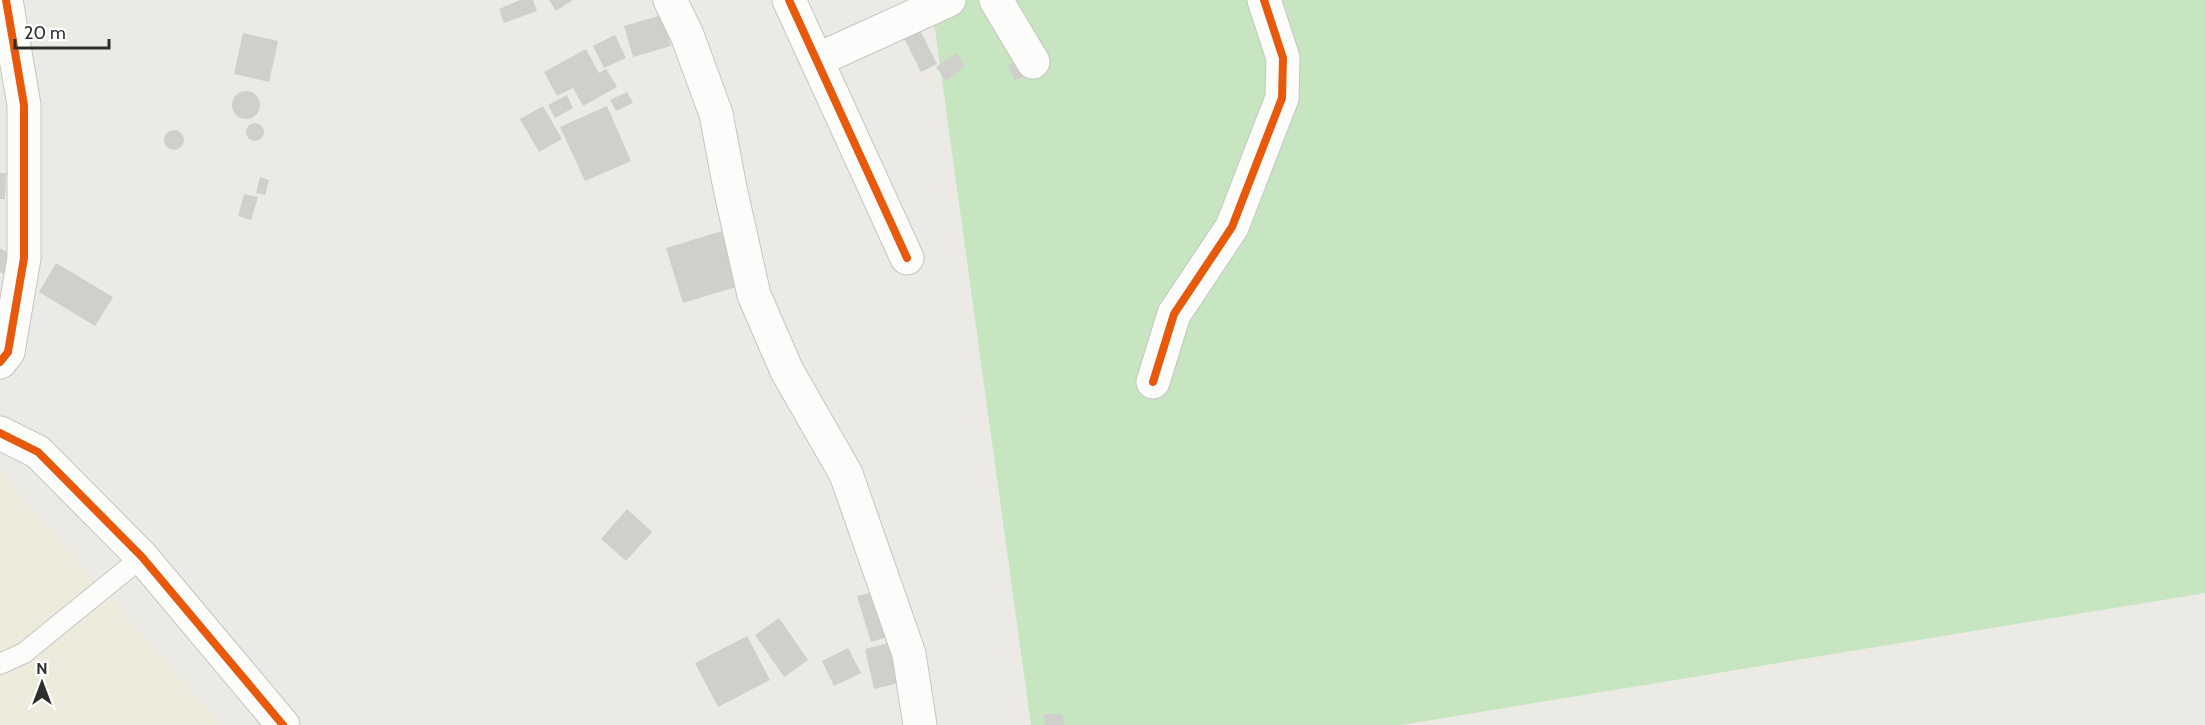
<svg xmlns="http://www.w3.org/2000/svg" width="2205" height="725" viewBox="0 0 2205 725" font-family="Cabin,sans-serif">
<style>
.education{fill:#edebdb}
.green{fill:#c6e5c0}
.building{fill:#d0d0cb}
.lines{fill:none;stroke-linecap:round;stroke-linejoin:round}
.service-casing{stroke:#c6c5c4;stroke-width:22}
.minor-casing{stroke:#c6c5c4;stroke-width:35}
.secondary-casing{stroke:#c6c5c4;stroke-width:35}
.service{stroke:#fcfcfb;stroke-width:20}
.minor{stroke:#fcfcfb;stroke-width:33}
.secondary{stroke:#fcfcfb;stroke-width:33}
.cycleway-casing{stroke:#fff;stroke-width:11}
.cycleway{stroke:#e8590c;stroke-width:8}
</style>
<rect width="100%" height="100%" fill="#ebeae5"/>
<!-- education -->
<polygon class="education" points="0,473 220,725 0,725"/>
<!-- green -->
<polygon class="green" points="931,0 2205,0 2205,593 1401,725 1031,725"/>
<!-- building -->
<g class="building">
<polygon points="520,0 533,0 537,11 504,23 499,9"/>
<polygon points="549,0 573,0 556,11"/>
<polygon points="662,15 671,46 633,57 624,26"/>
<polygon points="918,26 937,64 921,72 902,34"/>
<polygon points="243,33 278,41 269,82 234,74"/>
<polygon points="615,35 626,58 604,68 593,46"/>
<polygon points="586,49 599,73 606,69 617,87 583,106 573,88 557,96 544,72"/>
<polygon points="956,53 965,66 946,81 936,67"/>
<polygon points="1021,60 1027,75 1015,81 1008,65"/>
<circle cx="246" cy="105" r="14"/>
<polygon points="627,92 633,103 616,111 610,100"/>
<polygon points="567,95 573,108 555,118 548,105"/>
<polygon points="543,106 562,139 539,152 520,119"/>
<polygon points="607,106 631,161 585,181 560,127"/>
<circle cx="255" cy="132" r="9"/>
<circle cx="174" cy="140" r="10"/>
<polygon points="0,173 6,173 5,199 0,199"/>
<polygon points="260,177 269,180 265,195 256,193"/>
<polygon points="244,194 258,197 251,220 238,216"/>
<polygon points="722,231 739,286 683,303 666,248"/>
<polygon points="0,248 14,256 3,274 0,272"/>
<polygon points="56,263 113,297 95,326 39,292"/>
<polygon points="627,509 652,532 626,561 601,539"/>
<polygon points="873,592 887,637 871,642 857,596"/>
<polygon points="779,618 808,660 784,677 755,635"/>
<polygon points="747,636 770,680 718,707 695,663"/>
<polygon points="892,642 902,682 874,689 865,649"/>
<polygon points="848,648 861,673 834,686 822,661"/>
<polygon points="1044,714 1063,714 1064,725 1045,725"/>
</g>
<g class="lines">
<defs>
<polyline id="service" points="0,664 24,653 142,557"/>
<g id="minor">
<polyline points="789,0 907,258"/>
<polyline points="996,0 1033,62"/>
<polyline points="817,60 949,0"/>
<polyline points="0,362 8,352 24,258 24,105 6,0"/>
<polyline points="1153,382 1174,314 1232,227 1282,98 1283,58 1264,0"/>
<polyline points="0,433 38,452 142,557 283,725"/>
</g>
<polyline id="secondary" points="670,0 687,35 716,114 730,188 754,295 787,371 846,474 909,654 920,725"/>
</defs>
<!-- service casing -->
<use href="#service" class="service-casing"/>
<!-- minor casing -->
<use href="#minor" class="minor-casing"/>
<!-- secondary casing -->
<use href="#secondary" class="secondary-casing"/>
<!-- service -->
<use href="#service" class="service"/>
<!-- minor -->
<use href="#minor" class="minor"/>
<!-- secondary -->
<use href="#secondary" class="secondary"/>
<defs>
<g id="cycleway">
<polyline points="789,0 907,258"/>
<polyline points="0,362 8,352 24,258 24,105 6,0"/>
<polyline points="1153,382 1174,314 1232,227 1282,98 1283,58 1264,0"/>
<polyline points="0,433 38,452 142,557 283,725"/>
</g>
</defs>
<!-- cycleway casing -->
<use href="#cycleway" class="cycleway-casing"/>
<!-- cycleway -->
<use href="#cycleway" class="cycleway"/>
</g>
<!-- north arrow -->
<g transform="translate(42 683)" stroke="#ffffff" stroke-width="4.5" paint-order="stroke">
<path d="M0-4.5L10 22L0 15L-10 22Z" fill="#2e2e2e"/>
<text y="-9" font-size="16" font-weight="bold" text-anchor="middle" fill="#2e2e2e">N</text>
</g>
<!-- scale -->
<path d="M15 39v9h94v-9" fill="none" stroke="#2e2e2e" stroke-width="3"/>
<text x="24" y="39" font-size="18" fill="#2e2e2e" stroke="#ffffff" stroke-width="4.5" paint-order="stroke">20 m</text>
</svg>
